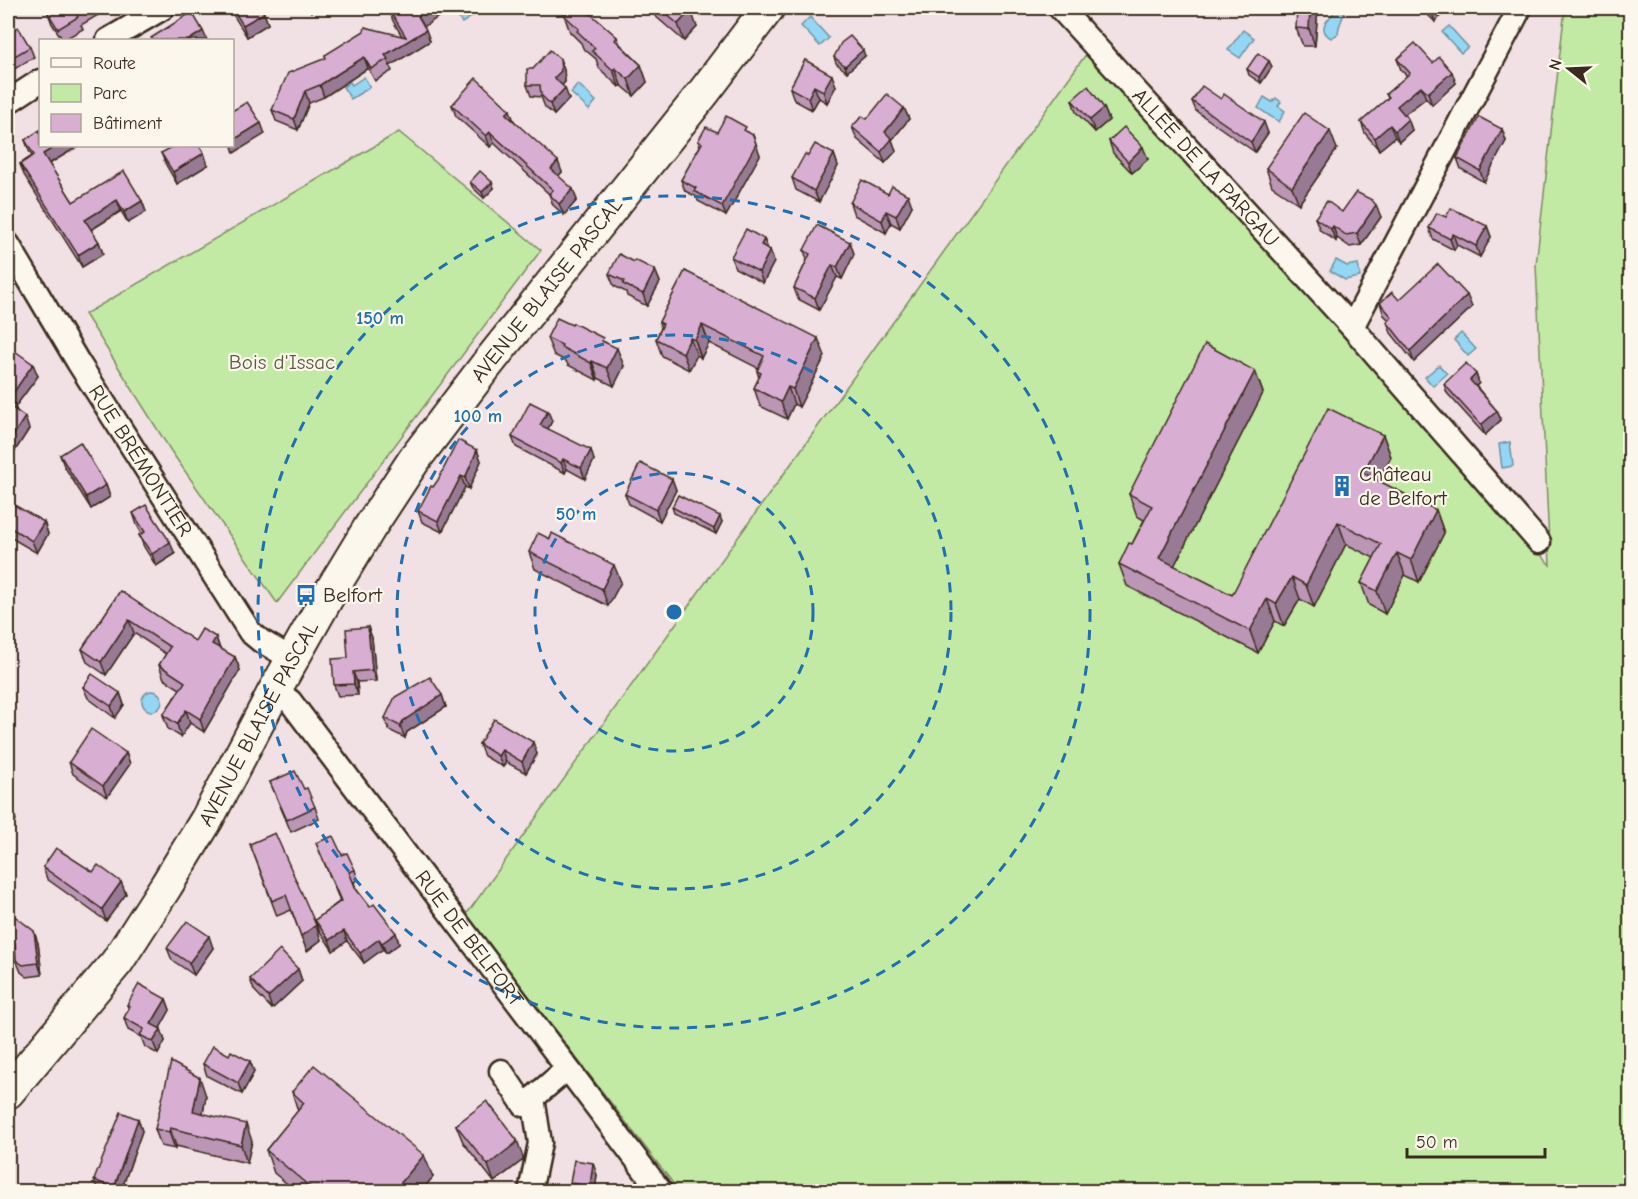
<svg xmlns="http://www.w3.org/2000/svg" width="1638" height="1199" viewBox="0 0 1638 1199" font-family="'Comic Neue',sans-serif">
<style>
.green{fill:#c2eaa5;stroke:#7e8a62;stroke-width:1.5}
.water{fill:#93d7f5;stroke:#70929f;stroke-width:1.5}
.lines{fill:none;stroke-linecap:round;stroke-linejoin:round}
.street-casing{stroke:#3b2a1e;stroke-width:27}
.secondary-casing{stroke:#3b2a1e;stroke-width:36}
.street{stroke:#fbf7ec;stroke-width:22}
.secondary{stroke:#fbf7ec;stroke-width:32}
.wall{fill:#bb96b5;stroke:#3b2a1e;stroke-width:1.5}
.shaded-wall{fill:#987a94;stroke:#3b2a1e;stroke-width:1.5}
.building{fill:#d9aed3;stroke:#3b2a1e;stroke-width:1.5}
.ring{fill:none;stroke:#1f6fb2;stroke-width:3;stroke-dasharray:10 8}
.labels{text-anchor:middle;stroke-width:4.5;stroke-linejoin:round;paint-order:stroke}
.street-label{font-size:21px;fill:#3b2a1e;stroke:#fbf7ec}
.park-label{font-size:21px;fill:#5d5a40;stroke:#fbf7ec}
.poi-label{font-size:21px;fill:#3b2a1e;stroke:#fbf7ec;text-anchor:start}
.centre{fill:#1f6fb2;stroke:#fbf7ec;stroke-width:3}
.ring-label{font-size:18px;text-anchor:middle;font-weight:bold;fill:#1f6fb2;stroke:#fbf7ec;stroke-width:4.5;stroke-linejoin:round;paint-order:stroke}
</style>
<rect width="100%" height="100%" fill="#f1e1e4"/>
<filter id="ink" filterUnits="userSpaceOnUse"><feTurbulence type="fractalNoise" baseFrequency=".0167" numOctaves="2"/><feDisplacementMap in="SourceGraphic" scale="12" xChannelSelector="R" yChannelSelector="G"/><feConvolveMatrix kernelMatrix="1 2 1 2 8 2 1 2 1" color-interpolation-filters="sRGB"/></filter>
<g filter="url(#ink)">
<!-- green -->
<g class="green">
<polygon points="1565,8 1630,8 1630,1191 679,1191 466,915 1087,53 1236,200 1259,243 1550,565 1536,265"/>
<polygon points="399,132 541,250 277,603 171,451 85,314"/>
</g>
<!-- water -->
<g class="water">
<polygon points="460,8 485,8 462,23 454,11"/>
<path d="M1333 8H1344C1345 18 1338 23 1338 34L1331 38C1318 30 1325 22 1333 14Z"/>
<polygon points="810,17 829,38 820,46 801,26"/>
<polygon points="1449,26 1468,47 1461,53 1442,32"/>
<polygon points="1243,30 1254,38 1240,58 1228,50"/>
<polygon points="364,77 370,87 351,99 343,87 350,82 352,85"/>
<polygon points="578,84 596,101 589,110 571,93"/>
<polygon points="1264,97 1272,102 1276,98 1281,102 1278,106 1285,111 1279,122 1258,108"/>
<polygon points="1336,260 1347,266 1358,264 1360,277 1345,280 1330,271"/>
<polygon points="1461,333 1476,349 1468,356 1454,340"/>
<polygon points="1439,365 1447,374 1433,386 1425,377"/>
<polygon points="1510,442 1513,466 1502,468 1499,444"/>
<circle cx="152" cy="701" r="10"/>
</g>
<g class="lines">
<defs>
<g id="street">
<path id="s1" d="M1060 8 1352 327 1520 8"/>
<polyline points="108,40 163,8"/>
<polyline points="8,102 40,81"/>
<path id="s2" d="M8 244 78 362 250 632 261 641 292 659"/>
<polyline points="1352,327 1539,542"/>
<path id="s3" d="M275 690 290 701 661 1192"/>
<polyline points="501,1071 524,1105 533,1098 540,1143 530,1192"/>
<polyline points="533,1098 567,1069"/>
</g>
<g id="secondary">
<path id="s4" d="M8 1092 117 962 166 886 207 819 275 690 328 596 370 527 414 460 485 367 704 92 768 8"/>
</g>
</defs>
<!-- street casing -->
<use href="#street" class="street-casing"/>
<!-- secondary casing -->
<use href="#secondary" class="secondary-casing"/>
<!-- street -->
<use href="#street" class="street"/>
<!-- secondary -->
<use href="#secondary" class="secondary"/>
</g>
<!-- wall -->
<g class="wall">
<polygon points="56,8 110,8 81,25 83,29 63,40 52,24 48,13"/>
<polygon points="229,8 261,8 264,13 268,24 247,37"/>
<polygon points="392,8 438,8 441,15 424,26 430,41 390,66 392,71 375,81 368,68 324,97 309,103 298,130 276,121 272,110 326,58 325,55 402,36 393,21 389,9"/>
<polygon points="646,8 688,8 697,27 684,41"/>
<polygon points="1318,8 1315,46 1303,46 1296,28"/>
<polygon points="1421,8 1448,8 1435,22"/>
<polygon points="564,15 617,37 620,44 641,65 647,82 634,96 621,85 619,87 599,68 596,59 583,48 581,43 570,32"/>
<polygon points="8,33 30,47 34,57 8,73"/>
<polygon points="865,56 847,72 836,63 834,57"/>
<polygon points="560,59 564,70 565,82 562,85 569,99 554,115 545,107 541,97 531,96 527,85 533,69"/>
<polygon points="1397,59 1433,63 1456,83 1432,105 1426,98 1405,114 1408,119 1412,130 1399,142 1395,137 1379,150 1365,133 1361,122 1388,98 1386,94 1407,76 1401,70"/>
<polygon points="805,60 836,86 827,103 819,98 812,110 794,100 790,88"/>
<polygon points="1269,61 1272,67 1261,83 1249,75 1247,69"/>
<polygon points="1221,99 1268,133 1255,152 1196,111 1192,101"/>
<polygon points="1072,100 1104,108 1109,120 1095,132 1076,112"/>
<polygon points="452,105 514,121 562,172 558,176 577,200 564,215 553,205 549,194 494,143 490,147 456,116"/>
<polygon points="904,108 909,119 892,140 896,151 885,163 857,139 852,127"/>
<polygon points="1502,129 1506,141 1484,182 1461,169 1457,158"/>
<polygon points="717,132 748,132 760,155 726,216 698,201 697,197 685,191 681,180 700,146 698,141"/>
<polygon points="25,140 40,146 79,146 49,164 73,202 142,201 146,212 128,223 121,211 91,230 99,242 103,254 82,267 24,175 20,164 32,156 29,151"/>
<polygon points="1109,141 1148,159 1132,173 1113,153"/>
<polygon points="1337,149 1299,204 1272,186 1266,168"/>
<polygon points="161,153 208,165 177,184 166,165"/>
<polygon points="834,154 838,166 819,202 796,190 792,178 808,156"/>
<polygon points="470,182 494,188 484,198 473,188"/>
<polygon points="850,203 912,206 900,228 891,223 886,233 854,215"/>
<polygon points="1342,212 1381,217 1361,245 1350,247 1337,238 1336,241 1320,230 1315,218"/>
<polygon points="1446,217 1487,226 1491,237 1480,257 1457,245 1454,250 1433,239 1429,228"/>
<polygon points="764,239 768,249 770,250 774,262 763,283 735,268 731,257"/>
<polygon points="850,242 854,254 842,279 837,277 819,310 798,299 794,288 807,260 804,250"/>
<polygon points="634,262 655,270 660,282 647,306 627,296 626,292 614,286 609,274"/>
<polygon points="685,271 825,356 799,407 794,404 787,419 760,406 754,388 759,378 757,371 758,368 709,343 701,358 697,355 689,370 662,356 656,339 661,328 659,322"/>
<polygon points="1399,300 1472,307 1414,362 1391,333 1387,322 1389,320 1384,315 1380,303"/>
<polygon points="547,338 605,342 624,366 614,386 598,378 597,380 568,365 566,361 554,355"/>
<polygon points="8,346 38,376 15,407 17,411 29,429 13,454 8,450"/>
<polygon points="1255,371 1263,393 1174,566 1232,595 1383,435 1391,457 1379,481 1436,510 1444,533 1419,582 1405,575 1385,614 1369,605 1361,583 1374,558 1346,544 1314,607 1300,599 1284,626 1275,621 1258,653 1127,586 1119,564 1132,544 1144,520 1137,516 1129,494"/>
<polygon points="1476,374 1479,383 1476,386 1497,411 1501,420 1485,435 1447,393 1444,384"/>
<polygon points="552,421 548,429 594,460 585,479 567,469 565,473 516,447 512,437"/>
<polygon points="477,450 481,461 469,489 465,487 442,532 422,522 418,511 433,487"/>
<polygon points="60,455 106,485 110,497 91,509 64,466"/>
<polygon points="672,479 676,490 660,521 629,504 625,494"/>
<polygon points="8,505 44,522 48,534 37,553 8,536"/>
<polygon points="672,507 722,522 716,534 674,513"/>
<polygon points="133,513 175,554 156,566 144,547 139,535 142,534 137,525"/>
<polygon points="550,539 621,582 608,606 535,569 529,552"/>
<polygon points="120,591 195,641 216,637 220,649 235,657 240,670 204,732 190,723 181,737 168,729 163,715 180,689 164,679 159,665 166,654 134,633 106,675 87,662 82,649"/>
<polygon points="368,627 372,638 376,681 357,682 358,695 338,696 334,685 348,658"/>
<polygon points="83,687 120,693 124,705 115,718 88,698"/>
<polygon points="442,695 446,707 407,732 405,738 389,730 385,718"/>
<polygon points="479,744 537,754 526,773 506,762 503,767 484,756"/>
<polygon points="126,753 130,764 107,797 73,774 69,762"/>
<polygon points="270,782 304,789 315,807 319,819 291,832"/>
<polygon points="316,843 342,855 355,870 358,880 354,882 356,889 370,907 396,933 399,944 386,953 383,949 364,963 347,941 333,951 319,930 315,920 340,901"/>
<polygon points="250,844 316,925 321,940 307,951 291,910 277,916"/>
<polygon points="43,867 93,872 121,882 126,894 106,921 47,879"/>
<polygon points="8,912 38,943 42,975 27,977 21,972 16,960 16,952 8,946"/>
<polygon points="167,948 213,948 194,975 172,960"/>
<polygon points="298,969 302,981 272,1009 254,990 250,979"/>
<polygon points="166,999 170,1010 160,1028 165,1041 158,1054 145,1047 141,1037 128,1030 124,1018 129,1009 127,1005"/>
<polygon points="229,1055 250,1061 254,1072 242,1094 207,1076 203,1064"/>
<polygon points="292,1092 433,1177 421,1191 296,1191 274,1173 266,1150 298,1111"/>
<polygon points="206,1096 203,1114 252,1141 247,1163 176,1146 175,1149 161,1146 155,1129"/>
<polygon points="138,1119 142,1131 121,1191 98,1191 94,1180"/>
<polygon points="456,1125 523,1157 523,1160 494,1182 463,1142"/>
<polygon points="597,1175 595,1191 573,1191 570,1183"/>
</g>
<!-- shaded-wall -->
<g class="shaded-wall">
<polygon points="112,8 119,8 113,11"/>
<polygon points="310,8 315,8 311,12"/>
<polygon points="432,8 438,8 441,15 422,28 418,16"/>
<polygon points="1310,8 1318,8 1315,46 1309,29"/>
<polygon points="1434,8 1448,8 1435,22 1431,11"/>
<polygon points="691,10 697,27 684,41 678,24"/>
<polygon points="264,13 268,24 247,37 243,25"/>
<polygon points="426,30 430,41 390,66 385,55"/>
<polygon points="203,31 207,40 189,40"/>
<polygon points="863,50 865,56 847,72 845,66"/>
<polygon points="364,57 368,68 324,97 320,85"/>
<polygon points="560,59 564,70 565,82 558,90 554,78"/>
<polygon points="1269,61 1272,67 1261,83 1259,77"/>
<polygon points="641,65 647,82 634,96 628,79"/>
<polygon points="615,68 621,85 619,87 613,70"/>
<polygon points="1452,72 1456,83 1432,105 1428,93"/>
<polygon points="832,75 836,86 827,103 823,91"/>
<polygon points="814,86 819,98 812,110 808,98"/>
<polygon points="1421,86 1426,98 1401,117 1397,106"/>
<polygon points="565,88 569,99 554,115 550,104"/>
<polygon points="305,91 309,103 298,130 294,119"/>
<polygon points="904,108 909,119 892,140 896,151 885,163 881,152 885,132"/>
<polygon points="1104,108 1109,120 1095,132 1090,120"/>
<polygon points="510,110 514,121 506,114"/>
<polygon points="1408,119 1412,130 1399,142 1395,131"/>
<polygon points="1264,122 1268,133 1255,152 1251,142"/>
<polygon points="261,123 265,134 234,153 232,146 232,141"/>
<polygon points="1390,125 1395,137 1379,150 1375,138"/>
<polygon points="1502,129 1506,141 1484,182 1480,171"/>
<polygon points="1330,131 1337,149 1299,204 1292,187"/>
<polygon points="490,132 494,143 490,147 486,136"/>
<polygon points="753,135 760,155 726,216 722,206"/>
<polygon points="56,146 79,146 47,165 43,154"/>
<polygon points="1143,147 1148,159 1132,173 1128,162"/>
<polygon points="204,153 208,165 177,184 173,172"/>
<polygon points="834,154 838,166 819,202 814,191"/>
<polygon points="558,161 562,172 555,180 551,169"/>
<polygon points="492,182 494,188 484,198 482,192"/>
<polygon points="573,189 577,200 564,215 559,204"/>
<polygon points="908,195 912,206 900,228 896,216"/>
<polygon points="117,200 121,211 89,231 85,220"/>
<polygon points="142,201 146,212 128,223 124,212"/>
<polygon points="1376,205 1381,217 1361,245 1357,233"/>
<polygon points="886,211 891,223 886,233 882,221"/>
<polygon points="1333,226 1337,238 1336,241 1331,229"/>
<polygon points="1487,226 1491,237 1480,257 1476,246"/>
<polygon points="1453,234 1457,245 1454,250 1450,239"/>
<polygon points="764,239 768,250 761,245"/>
<polygon points="99,242 103,254 82,267 78,255"/>
<polygon points="850,242 854,254 842,279 837,267"/>
<polygon points="770,250 774,262 763,283 759,272"/>
<polygon points="832,265 837,277 819,310 815,298"/>
<polygon points="655,270 660,282 647,306 643,294"/>
<polygon points="1467,295 1472,307 1414,362 1410,351"/>
<polygon points="702,325 709,343 701,358 695,340"/>
<polygon points="690,338 697,355 689,370 683,353"/>
<polygon points="818,338 825,356 799,407 793,389"/>
<polygon points="617,348 624,366 614,386 607,368"/>
<polygon points="592,361 598,378 597,380 591,363"/>
<polygon points="33,364 38,376 15,407 18,415 15,419 9,399"/>
<polygon points="1255,371 1263,393 1167,580 1159,558"/>
<polygon points="1476,374 1479,383 1473,389 1470,380"/>
<polygon points="788,387 794,404 787,419 781,402"/>
<polygon points="548,411 552,421 544,436 540,425"/>
<polygon points="1497,411 1501,420 1485,435 1481,425"/>
<polygon points="25,417 29,429 13,454 9,442"/>
<polygon points="1383,435 1391,457 1371,495 1363,473"/>
<polygon points="477,450 481,461 469,489 465,478"/>
<polygon points="591,450 594,460 585,479 581,468"/>
<polygon points="563,459 567,469 565,473 561,463"/>
<polygon points="461,476 465,487 442,532 438,521"/>
<polygon points="672,479 676,490 660,521 656,510"/>
<polygon points="106,485 110,497 91,509 86,497"/>
<polygon points="1436,510 1444,533 1419,582 1411,560"/>
<polygon points="720,516 722,522 716,534 714,529"/>
<polygon points="44,522 48,534 37,553 32,541"/>
<polygon points="1338,522 1346,544 1314,607 1306,585"/>
<polygon points="170,542 175,554 156,566 152,554"/>
<polygon points="1397,553 1405,575 1385,614 1377,591"/>
<polygon points="614,565 621,582 608,606 602,589"/>
<polygon points="1292,577 1300,599 1284,626 1276,604"/>
<polygon points="1267,599 1275,621 1258,653 1250,631"/>
<polygon points="129,620 134,633 106,675 101,662"/>
<polygon points="368,627 372,638 376,681 372,670"/>
<polygon points="216,637 220,650 212,644"/>
<polygon points="235,657 240,670 204,732 200,719"/>
<polygon points="353,672 357,682 358,695 354,684"/>
<polygon points="120,693 124,705 115,718 111,706"/>
<polygon points="442,695 446,707 407,732 405,738 400,726 403,721"/>
<polygon points="186,710 190,723 181,737 177,724"/>
<polygon points="533,742 537,754 526,773 522,762"/>
<polygon points="502,750 506,762 503,767 498,756"/>
<polygon points="126,753 130,764 107,797 103,786"/>
<polygon points="12,809 16,820 8,833 8,815"/>
<polygon points="121,882 126,894 106,921 102,909"/>
<polygon points="316,925 321,940 307,951 301,936"/>
<polygon points="34,931 38,943 42,975 38,963"/>
<polygon points="344,931 347,941 333,951 329,940"/>
<polygon points="396,933 399,944 386,953 382,943"/>
<polygon points="209,936 213,948 194,975 189,963"/>
<polygon points="379,939 383,949 364,963 360,953"/>
<polygon points="298,969 302,981 272,1009 268,997"/>
<polygon points="166,999 170,1010 156,1035 151,1024"/>
<polygon points="161,1029 165,1041 158,1054 153,1042"/>
<polygon points="250,1061 254,1072 242,1094 238,1083"/>
<polygon points="200,1078 206,1096 200,1129 193,1111"/>
<polygon points="138,1119 142,1131 121,1191 115,1191 114,1188"/>
<polygon points="246,1124 252,1141 247,1163 241,1145"/>
<polygon points="170,1128 176,1146 175,1149 169,1132"/>
<polygon points="517,1140 523,1157 523,1160 494,1182 488,1165"/>
<polygon points="424,1155 433,1177 421,1191 394,1191"/>
<polygon points="593,1163 597,1175 595,1191 592,1191 590,1186"/>
</g>
<!-- building -->
<g class="building">
<polygon points="56,8 86,8 76,13 78,17 58,29 48,13"/>
<polygon points="232,8 261,8 264,13 243,25"/>
<polygon points="392,8 432,8 418,16 426,30 385,55 388,59 371,69 364,57 320,85 305,91 294,119 272,110 288,73 326,58 325,55 364,31 365,27 406,37 389,9"/>
<polygon points="571,8 584,8 617,37 615,40 641,65 628,79 615,68 613,70 592,51 595,48 577,31 579,29 564,15"/>
<polygon points="659,8 688,8 691,10 678,24"/>
<polygon points="1297,8 1310,8 1309,29 1296,28"/>
<polygon points="192,12 203,31 189,40 153,40 151,38"/>
<polygon points="18,27 30,47 8,60 8,33"/>
<polygon points="850,36 863,50 845,66 834,57 841,43"/>
<polygon points="1415,43 1433,63 1439,57 1452,72 1428,93 1421,86 1397,106 1408,119 1395,131 1390,125 1375,138 1361,122 1389,97 1386,94 1410,73 1397,59"/>
<polygon points="550,50 560,59 561,71 554,78 565,88 550,104 541,95 540,85 527,85 527,69 533,69"/>
<polygon points="1258,53 1269,61 1259,77 1247,69"/>
<polygon points="805,60 832,75 823,91 814,86 808,98 790,88"/>
<polygon points="476,78 510,110 506,114 558,161 551,169 573,189 559,204 549,194 553,190 490,132 486,136 452,105"/>
<polygon points="1088,86 1104,108 1090,120 1072,100"/>
<polygon points="1202,86 1221,99 1224,94 1264,122 1251,142 1192,101"/>
<polygon points="887,94 904,108 885,132 892,139 881,152 852,127 862,116 867,119"/>
<polygon points="247,102 261,123 232,141 232,111"/>
<polygon points="1304,113 1330,131 1292,187 1266,168"/>
<polygon points="726,116 746,127 744,130 753,135 756,144 722,206 694,191 696,188 681,180 702,143 698,141 706,127 717,132"/>
<polygon points="1479,117 1502,129 1480,171 1457,158"/>
<polygon points="1124,127 1143,147 1128,162 1109,141"/>
<polygon points="40,130 40,146 56,146 43,154 73,202 124,171 142,201 124,212 117,200 85,220 99,242 78,255 20,164 34,155 25,140"/>
<polygon points="815,144 834,154 814,191 792,178 805,154 808,156"/>
<polygon points="174,146 199,146 204,153 173,172 161,153"/>
<polygon points="480,171 492,182 482,192 470,182"/>
<polygon points="862,180 888,194 892,186 908,195 896,216 886,211 882,221 850,203"/>
<polygon points="1356,192 1372,200 1376,205 1357,233 1346,235 1333,226 1331,229 1315,218 1327,201 1342,212"/>
<polygon points="1451,208 1487,226 1476,246 1453,234 1450,239 1429,228 1437,213 1446,217"/>
<polygon points="817,225 850,242 837,267 832,265 815,298 794,288 810,254 804,250"/>
<polygon points="746,229 764,239 761,245 770,250 759,272 731,257"/>
<polygon points="619,254 634,262 635,260 655,270 643,294 623,284 624,281 609,274"/>
<polygon points="1438,264 1467,295 1410,351 1387,322 1392,317 1380,303 1392,292 1399,300"/>
<polygon points="685,271 818,338 793,389 788,387 781,402 754,388 761,373 757,371 764,356 702,325 695,340 690,338 683,353 656,339 663,324 659,322"/>
<polygon points="557,318 572,325 573,323 603,338 602,341 617,348 607,368 592,361 591,363 561,347 562,345 547,338"/>
<polygon points="1205,344 1255,371 1159,558 1232,595 1328,408 1383,435 1363,473 1436,510 1411,560 1397,553 1377,591 1361,583 1381,544 1338,522 1306,585 1292,577 1276,604 1267,599 1250,631 1119,564 1129,543 1132,544 1152,506 1129,494"/>
<polygon points="8,346 33,364 9,399 14,403 11,407 25,417 9,442 8,441"/>
<polygon points="1466,363 1476,374 1470,380 1497,411 1481,425 1444,384"/>
<polygon points="530,402 548,411 540,425 591,450 581,468 563,459 561,463 512,437"/>
<polygon points="458,440 477,450 465,478 461,476 438,521 418,511 431,486 433,487 438,480"/>
<polygon points="80,442 106,485 86,497 60,455"/>
<polygon points="640,463 672,479 656,510 625,494"/>
<polygon points="678,495 720,516 714,529 672,507"/>
<polygon points="9,502 44,522 32,541 8,526 8,505"/>
<polygon points="146,505 170,542 152,554 139,535 145,532 133,513"/>
<polygon points="538,533 550,539 552,533 614,565 602,589 529,552"/>
<polygon points="120,591 195,641 202,629 216,637 212,644 235,657 200,719 186,710 177,724 163,715 185,682 159,665 170,647 129,620 101,662 82,649"/>
<polygon points="368,627 372,670 353,672 354,684 334,685 332,659 348,658 346,629"/>
<polygon points="92,674 120,693 111,706 83,687"/>
<polygon points="430,677 442,695 403,721 400,726 385,718 395,697"/>
<polygon points="494,719 533,742 522,762 502,750 498,756 479,744"/>
<polygon points="91,729 126,753 103,786 69,762"/>
<polygon points="295,771 304,789 307,788 315,807 287,820 270,782"/>
<polygon points="8,805 12,809 8,815"/>
<polygon points="275,833 316,925 301,936 286,895 272,901 250,844"/>
<polygon points="333,836 342,855 347,853 355,870 349,872 356,889 370,907 374,904 396,933 382,943 379,939 360,953 344,931 329,940 315,920 341,901 316,843"/>
<polygon points="56,848 93,872 98,865 121,882 102,909 43,867"/>
<polygon points="8,911 34,931 38,963 23,965 16,960 15,943 8,938"/>
<polygon points="187,921 209,936 189,963 167,948"/>
<polygon points="280,950 298,969 268,997 250,979"/>
<polygon points="139,984 166,999 151,1024 161,1029 153,1042 140,1035 144,1029 124,1018 130,1006 127,1005"/>
<polygon points="213,1046 229,1055 231,1051 250,1061 238,1083 203,1064"/>
<polygon points="171,1062 200,1078 193,1111 246,1124 241,1145 170,1128 169,1132 155,1129"/>
<polygon points="314,1065 424,1155 394,1191 315,1191 266,1150 304,1103 292,1092"/>
<polygon points="487,1101 517,1140 516,1143 488,1165 456,1125"/>
<polygon points="121,1112 138,1119 114,1188 94,1180"/>
<polygon points="574,1160 593,1163 590,1186 570,1183"/>
<polygon points="137,1184 145,1191 130,1191"/>
<polygon points="458,1187 461,1191 452,1191"/>
</g>
</g>
<!-- distance rings -->
<g class="ring">
<circle cx="674" cy="612" r="139"/>
<circle cx="674" cy="612" r="277"/>
<circle cx="674" cy="612" r="416"/>
</g>
<!-- icons -->
<defs>
<symbol id="building-bare" viewBox="-9 -9 18 18"><path d="M-4-6H4V6H1V3H-1V6H-4ZM-2.5-4.3h1.7v1.8h-1.7ZM.8-4.3h1.7v1.8H.8ZM-2.5-1h1.7V.8h-1.7ZM.8-1h1.7V.8H.8Z" fill="#1f6fb2" stroke="#fbf7ec" stroke-width="2.5" paint-order="stroke"/></symbol>
<symbol id="bus-bare" viewBox="-9 -9 18 18"><path d="M-5-6H5V4H4V6H2V4H-2V6H-4V4H-5ZM-3.5-4V0h7V-4ZM-3.5 1.2v1.5H-2V1.2ZM2 1.2v1.5H3.5V1.2Z" fill="#1f6fb2" stroke="#fbf7ec" stroke-width="2.5" paint-order="stroke"/></symbol>
</defs>
<g fill-rule="evenodd">
<use href="#building-bare" x="1327" y="471" width="30" height="30"/>
<use href="#bus-bare" x="291" y="580" width="30" height="30"/>
</g>
<g class="labels">
<!-- street labels -->
<g class="street-label">
<text dy="7" stroke="none"><textPath href="#s1" startOffset="216">ALLÉE DE LA PARGAU</textPath></text>
<text dy="7" stroke="none"><textPath href="#s4" startOffset="969">AVENUE BLAISE PASCAL</textPath></text>
<text dy="7" stroke="none"><textPath href="#s2" startOffset="254">RUE BRÉMONTIER</textPath></text>
<text dy="7" stroke="none"><textPath href="#s4" startOffset="447">AVENUE BLAISE PASCAL</textPath></text>
<text dy="7" stroke="none"><textPath href="#s3" startOffset="316">RUE DE BELFORT</textPath></text>
</g>
<!-- park labels -->
<g class="park-label">
<text x="282" y="369">Bois d'Issac</text>
</g>
<!-- poi labels -->
<g class="poi-label">
<text x="1359" y="481">Château<tspan x="1359" dy="24">de Belfort</tspan></text>
<text x="323" y="602">Belfort</text>
</g>
</g>
<circle cx="674" cy="612" r="9" class="centre"/>
<g class="ring-label">
<text x="380" y="324">150 m</text>
<text x="478" y="422">100 m</text>
<text x="576" y="520">50 m</text>
</g>
<!-- margin -->
<rect width="1638" height="1199" fill="none" stroke="#fbf7ec" stroke-width="30"/>
<rect x="15" y="15" width="1608" height="1169" fill="none" stroke="#3b2a1e" stroke-width="2" filter="url(#ink)"/>
<!-- legend -->
<rect x="39" y="39" width="195" height="108" fill="#fbf7ec" stroke="#aea59a" stroke-width="1.5"/>
<rect x="51" y="58" width="30" height="9" fill="#fbf7ec" stroke="#aea59a" stroke-width="1.5"/>
<text x="93" y="69" font-size="18" fill="#3b2a1e">Route</text>
<rect x="51" y="84" width="30" height="18" fill="#c2eaa5" stroke="#aea59a" stroke-width="1.5"/>
<text x="93" y="99" font-size="18" fill="#3b2a1e">Parc</text>
<rect x="51" y="114" width="30" height="18" fill="#d9aed3" stroke="#aea59a" stroke-width="1.5"/>
<text x="93" y="129" font-size="18" fill="#3b2a1e">Bâtiment</text>
<!-- north arrow -->
<g transform="translate(1569 69) rotate(288)" stroke="#fbf7ec" stroke-width="4.5" paint-order="stroke">
<path d="M0-4.5L10 22L0 15L-10 22Z" fill="#3b2a1e"/>
<text y="-9" font-size="16" font-weight="bold" text-anchor="middle" fill="#3b2a1e">N</text>
</g>
<!-- scale -->
<path d="M1407 1148v9h138v-9" fill="none" stroke="#3b2a1e" stroke-width="3"/>
<text x="1416" y="1148" font-size="18" fill="#3b2a1e" stroke="#fbf7ec" stroke-width="4.5" paint-order="stroke">50 m</text>
</svg>
